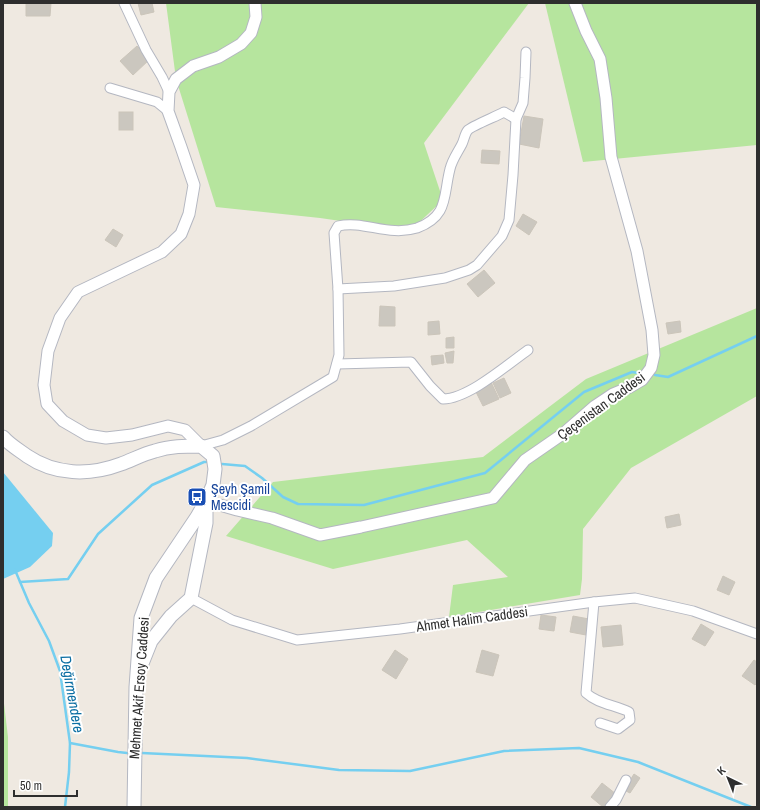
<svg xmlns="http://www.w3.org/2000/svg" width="760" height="810" viewBox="0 0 760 810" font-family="'Archivo Narrow',sans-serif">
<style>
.green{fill:#b6e59e}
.water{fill:#75cff0}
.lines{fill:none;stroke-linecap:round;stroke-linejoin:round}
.stream{stroke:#75cff0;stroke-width:2.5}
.building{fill:#cbc7bf;stroke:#cbc5ba}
.minor-casing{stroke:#b4b7c1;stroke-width:11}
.tertiary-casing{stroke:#b4b7c1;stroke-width:13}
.secondary-casing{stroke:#b4b7c1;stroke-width:15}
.minor{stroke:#fff;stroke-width:9}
.tertiary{stroke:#fff;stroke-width:11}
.secondary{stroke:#fff;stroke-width:13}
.labels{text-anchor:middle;stroke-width:4;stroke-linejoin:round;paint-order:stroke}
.street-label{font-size:14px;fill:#2e2e2e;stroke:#fff}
.transit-label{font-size:14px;fill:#164399;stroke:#fff;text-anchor:start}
.water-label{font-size:15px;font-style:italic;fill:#0d6fa3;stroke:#fff}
</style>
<rect width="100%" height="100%" fill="#efe9e1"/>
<!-- green -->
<g class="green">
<polygon points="166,3 529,3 424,143 443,200 410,231 320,218 216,207 176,79"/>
<polygon points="545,3 757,3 757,145 583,162"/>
<polygon points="757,308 757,396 631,468 583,529 582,579 580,595 449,617 453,585 508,577 467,540 333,569 226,536 273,482 483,457 586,379"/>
<polygon points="3,695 8,737 8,807 3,807"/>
</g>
<!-- water -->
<polygon class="water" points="3,472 53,533 52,546 30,567 3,579"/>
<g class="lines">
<!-- stream -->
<g class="stream">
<polyline points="655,375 668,377 757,336"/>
<polyline points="222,464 245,466 262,478 283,497 298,504 364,505 485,473 584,392 632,372 638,373"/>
<polyline points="15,570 29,603 49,641 60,671 70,743 69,772 65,807"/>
<polyline points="20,582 68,579 98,534 152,485 204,462 206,462"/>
<polyline points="70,743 118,752 127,753"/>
<polyline points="142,753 247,758 339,770 410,771 504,751 579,748 638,762 751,807"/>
</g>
</g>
<!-- building -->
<g class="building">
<polygon points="26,3 51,3 50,16 26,16"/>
<polygon points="138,3 152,3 154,12 141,15"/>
<polygon points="137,46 150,59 133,75 120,61"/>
<rect x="119" y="112" width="14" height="18"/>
<polygon points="524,116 543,119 539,148 519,144"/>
<polygon points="482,150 500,151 499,164 481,163"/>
<polygon points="523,214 537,222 529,235 516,226"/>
<polygon points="113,229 123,235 116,247 105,240"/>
<polygon points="484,270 495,283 478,297 467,284"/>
<polygon points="380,306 395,307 395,326 379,326"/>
<polygon points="439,321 440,334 428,335 428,322"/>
<polygon points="680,321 681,332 668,334 666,323"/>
<polygon points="454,337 454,348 446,348 446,338"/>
<polygon points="454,351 453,363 447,363 445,353"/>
<polygon points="443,355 444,363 432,365 431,356"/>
<polygon points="504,378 511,393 500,398 493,383"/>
<polygon points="490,380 499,399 483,406 474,388"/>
<polygon points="679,514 681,525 667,528 665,517"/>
<polygon points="723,576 735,582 729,595 717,590"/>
<polygon points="541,615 556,617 554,631 539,629"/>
<polygon points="573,616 589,619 586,635 570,632"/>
<polygon points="701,624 714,632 705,646 692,639"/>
<polygon points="621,625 623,645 603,647 601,627"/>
<polygon points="395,650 408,659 396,679 382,670"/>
<polygon points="482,650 499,655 493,676 476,672"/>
<polygon points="754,660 757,662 757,683 755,685 742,676"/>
<polygon points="634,774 640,778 630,793 624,790"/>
<polygon points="602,783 616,794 605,807 603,807 591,797"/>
</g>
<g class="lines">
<defs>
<g id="minor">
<polyline points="124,3 146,50 162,77 169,92"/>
<polyline points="110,88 157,102 168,111"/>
<polyline points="338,289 394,286 445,278 469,270 477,265 502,236 509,220 513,175 516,119 523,103 525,78 526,52"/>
<path d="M337 364 411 362 430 386 443 399C468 399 507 365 528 350"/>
<path d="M201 446 223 440 251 426 333 377 339 355 338 289 334 233 338 226C364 220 388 237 417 228 449 216 443 196 450 169 452 160 458 152 462 144 464 140 465 133 468 130 472 126 497 116 504 112L516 119"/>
<polyline points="191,598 232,620 297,640 400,629 594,602 635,598 693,611 757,634"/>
<path d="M594 602 586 693C598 704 615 705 629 712L630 720 618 729 600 723"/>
<polyline points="610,807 616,800 626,780"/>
</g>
<g id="tertiary">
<polyline points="201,446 185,430 168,426 132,435 106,438 87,435 63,421 47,404 44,385 48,351 60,318 78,292 162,252 181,234 189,214 194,185 181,147 168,111 169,92 176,79 193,66 219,57 241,44 251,33 256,17 255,3"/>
<polyline points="206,501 237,510 272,518 320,535 361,527 493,498 525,460 564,433 595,406 613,394 630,387 642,380 651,368 654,355 652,330 637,251 611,157 606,98 600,59 586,31 575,3"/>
</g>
<g id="secondary">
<path d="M3 437C10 445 19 450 27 456 55 475 89 476 121 464 132 460 143 454 155 451 170 446 185 446 201 446L213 456 215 469 213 485 206 501 197 517 156 578 141 618 136 687 134 807"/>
<polyline points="141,666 151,641 171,616 191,598 206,523 206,503"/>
</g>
</defs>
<!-- minor casing -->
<use href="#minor" class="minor-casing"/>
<!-- tertiary casing -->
<use href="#tertiary" class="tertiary-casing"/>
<!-- secondary casing -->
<use href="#secondary" class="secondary-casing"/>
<!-- minor -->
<use href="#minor" class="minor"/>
<!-- tertiary -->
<use href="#tertiary" class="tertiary"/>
<!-- secondary -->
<use href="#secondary" class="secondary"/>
</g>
<!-- icons -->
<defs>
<symbol id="bus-square" viewBox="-11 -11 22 22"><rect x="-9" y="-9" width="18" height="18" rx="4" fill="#1a4fb4" stroke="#fff"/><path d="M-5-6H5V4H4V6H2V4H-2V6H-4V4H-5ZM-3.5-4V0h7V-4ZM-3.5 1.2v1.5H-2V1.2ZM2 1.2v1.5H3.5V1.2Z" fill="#fff"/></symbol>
</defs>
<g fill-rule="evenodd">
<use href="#bus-square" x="186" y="486" width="22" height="22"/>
</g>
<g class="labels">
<!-- street labels -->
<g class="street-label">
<text transform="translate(601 406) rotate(-36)" y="5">Çeçenistan Caddesi</text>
<text transform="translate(472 619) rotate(-8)" y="5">Ahmet Halim Caddesi</text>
<text transform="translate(139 688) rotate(-86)" y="5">Mehmet Akif Ersoy Caddesi</text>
</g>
<!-- transit labels -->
<g class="transit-label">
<text x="211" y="494">Şeyh Şamil<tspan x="211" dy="16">Mescidi</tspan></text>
</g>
<!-- water labels -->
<g class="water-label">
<text transform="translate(72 694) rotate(80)" y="5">Değirmendere</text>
</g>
</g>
<!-- border -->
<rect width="760" height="810" fill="none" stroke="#2e2e2e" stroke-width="8"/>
<!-- north arrow -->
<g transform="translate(728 778) rotate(317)" stroke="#ffffff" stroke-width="3" paint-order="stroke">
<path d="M0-3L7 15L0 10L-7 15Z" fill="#2e2e2e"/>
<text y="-6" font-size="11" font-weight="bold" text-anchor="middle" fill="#2e2e2e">K</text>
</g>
<!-- scale -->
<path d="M14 790v6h63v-6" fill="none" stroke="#2e2e2e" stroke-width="2"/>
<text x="20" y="790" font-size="12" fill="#2e2e2e" stroke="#ffffff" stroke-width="3" paint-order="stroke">50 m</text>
</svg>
